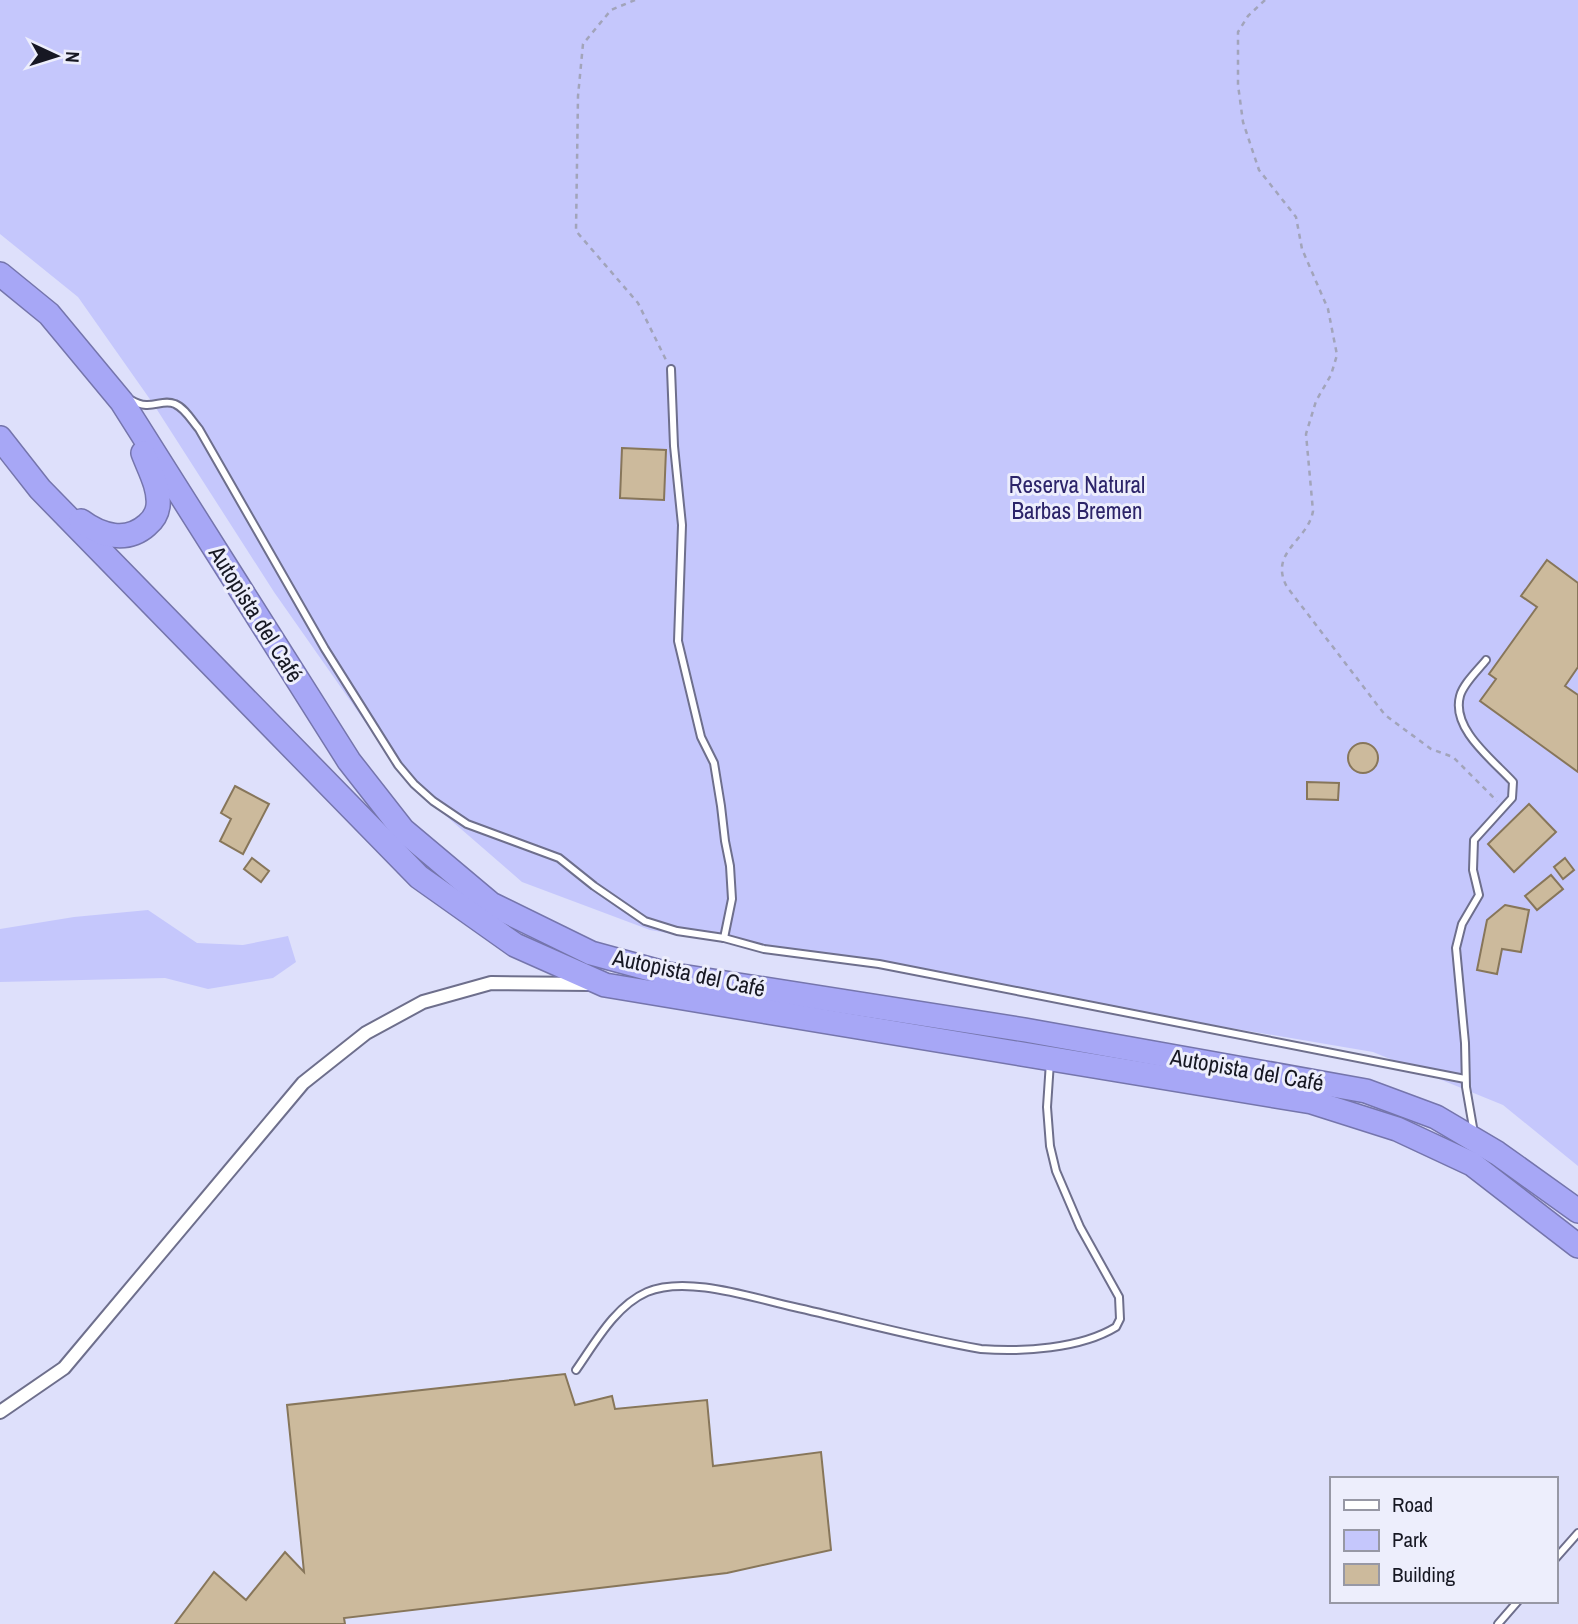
<svg xmlns="http://www.w3.org/2000/svg" width="1578" height="1624" viewBox="0 0 1578 1624" font-family="'Archivo Narrow',sans-serif">
<style>
.green{fill:#c5c7fc}
.building{fill:#ccba9c;stroke:#87765a;stroke-width:2}
.lines{fill:none;stroke-linecap:round;stroke-linejoin:round}
.lane-casing{stroke:#6e6f8c;stroke-width:10}
.street-casing{stroke:#6e6f8c;stroke-width:16}
.highway-casing{stroke:#7575ac;stroke-width:26}
.path{stroke:#a2a4ba;stroke-width:2.5;stroke-dasharray:5 5;stroke-linecap:butt}
.lane{stroke:#fff;stroke-width:6}
.street{stroke:#fff;stroke-width:12}
.highway{stroke:#a7a7f6;stroke-width:23}
.labels{text-anchor:middle;stroke-width:6;stroke-linejoin:round;paint-order:stroke}
.park-label{font-size:23px;fill:#2c2469;stroke:#edeefc}
.street-label{font-size:23px;fill:#171823;stroke:#edeefc}
</style>
<rect width="100%" height="100%" fill="#dee0fb"/>
<!-- green -->
<g class="green">
<polygon points="0,0 1578,0 1578,1166 1503,1105 1373,1052 650,930 522,882 408,783 274,592 154,405 78,297 0,234"/>
<polygon points="148,910 197,943 243,945 288,936 296,962 273,978 208,989 165,978 0,982 0,929 74,917"/>
</g>
<!-- building -->
<g class="building">
<polygon points="622,448 666,450 664,500 620,498"/>
<polygon points="1547,560 1578,583 1578,667 1565,686 1578,695 1578,772 1480,701 1496,679 1489,674 1537,607 1521,596"/>
<circle cx="1363" cy="758" r="15"/>
<polygon points="1307,782 1339,783 1338,800 1307,799"/>
<polygon points="235,786 269,804 243,854 220,841 231,819 221,813"/>
<polygon points="1529,804 1556,832 1514,872 1488,844"/>
<polygon points="252,858 269,871 261,882 244,869"/>
<polygon points="1565,858 1574,870 1563,879 1554,867"/>
<polygon points="1551,875 1563,889 1537,910 1525,896"/>
<polygon points="1505,905 1529,910 1521,952 1502,949 1497,974 1477,970 1487,920"/>
<polygon points="565,1374 575,1405 612,1396 615,1409 707,1400 713,1466 821,1452 831,1550 727,1573 344,1618 345,1624 175,1624 214,1572 246,1600 285,1552 304,1572 287,1405"/>
</g>
<g class="lines">
<defs>
<g id="lane">
<polyline points="671,369 674,446 682,525 678,641 701,737 714,763 721,806 725,841 730,866 732,899 724,938"/>
<path d="M131 400C151 412 161 398 175 404 185 408 192 421 199 429L325 649 398 765 414 784 433 801 467 824 559 858 594 886 645 921 677 931 724 938 764 949 879 964 1465 1079"/>
<path d="M1474 1133 1466 1087 1465 1043 1456 948 1462 924 1479 895 1473 870 1474 840 1512 798 1513 782C1493 760 1451 729 1460 696 1463 684 1478 670 1486 660"/>
<path d="M576 1370C595 1343 615 1306 647 1292 687 1275 753 1298 794 1307 856 1321 918 1338 981 1349 1022 1352 1080 1349 1116 1327L1120 1319 1119 1297 1080 1227 1056 1171 1050 1146 1047 1107 1050 1062"/>
<polyline points="1555,1559 1578,1533"/>
<polyline points="1498,1624 1518,1601"/>
</g>
<polyline id="street" points="0,1412 64,1368 303,1083 366,1033 423,1002 491,983 591,984"/>
<g id="highway">
<polyline points="0,274 49,314 122,402 349,761 403,830 491,904 591,953 668,974 1025,1030 1366,1091 1436,1117 1497,1153 1578,1211"/>
<polyline points="0,438 40,489 419,877 515,945 605,985 1312,1102 1397,1129 1472,1164 1578,1246"/>
<path d="M81 521C101 536 127 543 147 525 153 520 157 514 158 506 160 488 149 469 143 453"/>
</g>
</defs>
<!-- lane casing -->
<use href="#lane" class="lane-casing"/>
<!-- street casing -->
<use href="#street" class="street-casing"/>
<!-- highway casing -->
<use href="#highway" class="highway-casing"/>
<!-- path -->
<g class="path">
<polyline points="635,0 611,10 583,44 578,96 576,231 638,303 666,360"/>
<path d="M1265 0 1248 16 1238 32V85L1243 122 1259 170 1296 217 1302 249 1328 309 1337 355 1331 375 1316 401 1306 434 1313 511C1308 541 1268 552 1287 587L1385 715 1431 749 1453 757 1497 801"/>
</g>
<!-- lane -->
<use href="#lane" class="lane"/>
<!-- street -->
<use href="#street" class="street"/>
<!-- highway -->
<use href="#highway" class="highway"/>
</g>
<g class="labels">
<!-- park labels -->
<g class="park-label">
<text x="1077" y="493">Reserva Natural<tspan x="1077" dy="26">Barbas Bremen</tspan></text>
</g>
<!-- street labels -->
<g class="street-label">
<text transform="translate(256 614) rotate(58)" y="8">Autopista del Café</text>
<text transform="translate(689 973) rotate(12)" y="8">Autopista del Café</text>
<text transform="translate(1247 1070) rotate(10)" y="8">Autopista del Café</text>
</g>
</g>
<!-- legend -->
<rect x="1330" y="1477" width="228" height="126" fill="#edeefc" stroke="#9798a5" stroke-width="2"/>
<rect x="1344" y="1500" width="35" height="10" fill="#ffffff" stroke="#9798a5" stroke-width="2"/>
<text x="1392" y="1512" font-size="21" fill="#171823">Road</text>
<rect x="1344" y="1530" width="35" height="21" fill="#c5c7fc" stroke="#9798a5" stroke-width="2"/>
<text x="1392" y="1547" font-size="21" fill="#171823">Park</text>
<rect x="1344" y="1564" width="35" height="21" fill="#ccba9c" stroke="#9798a5" stroke-width="2"/>
<text x="1392" y="1582" font-size="21" fill="#171823">Building</text>
<!-- north arrow -->
<g transform="translate(56 56) rotate(94)" stroke="#edeefc" stroke-width="5" paint-order="stroke">
<path d="M0-5L12 26L0 18L-12 26Z" fill="#171823"/>
<text y="-10" font-size="19" font-weight="bold" text-anchor="middle" fill="#171823">N</text>
</g>
</svg>
